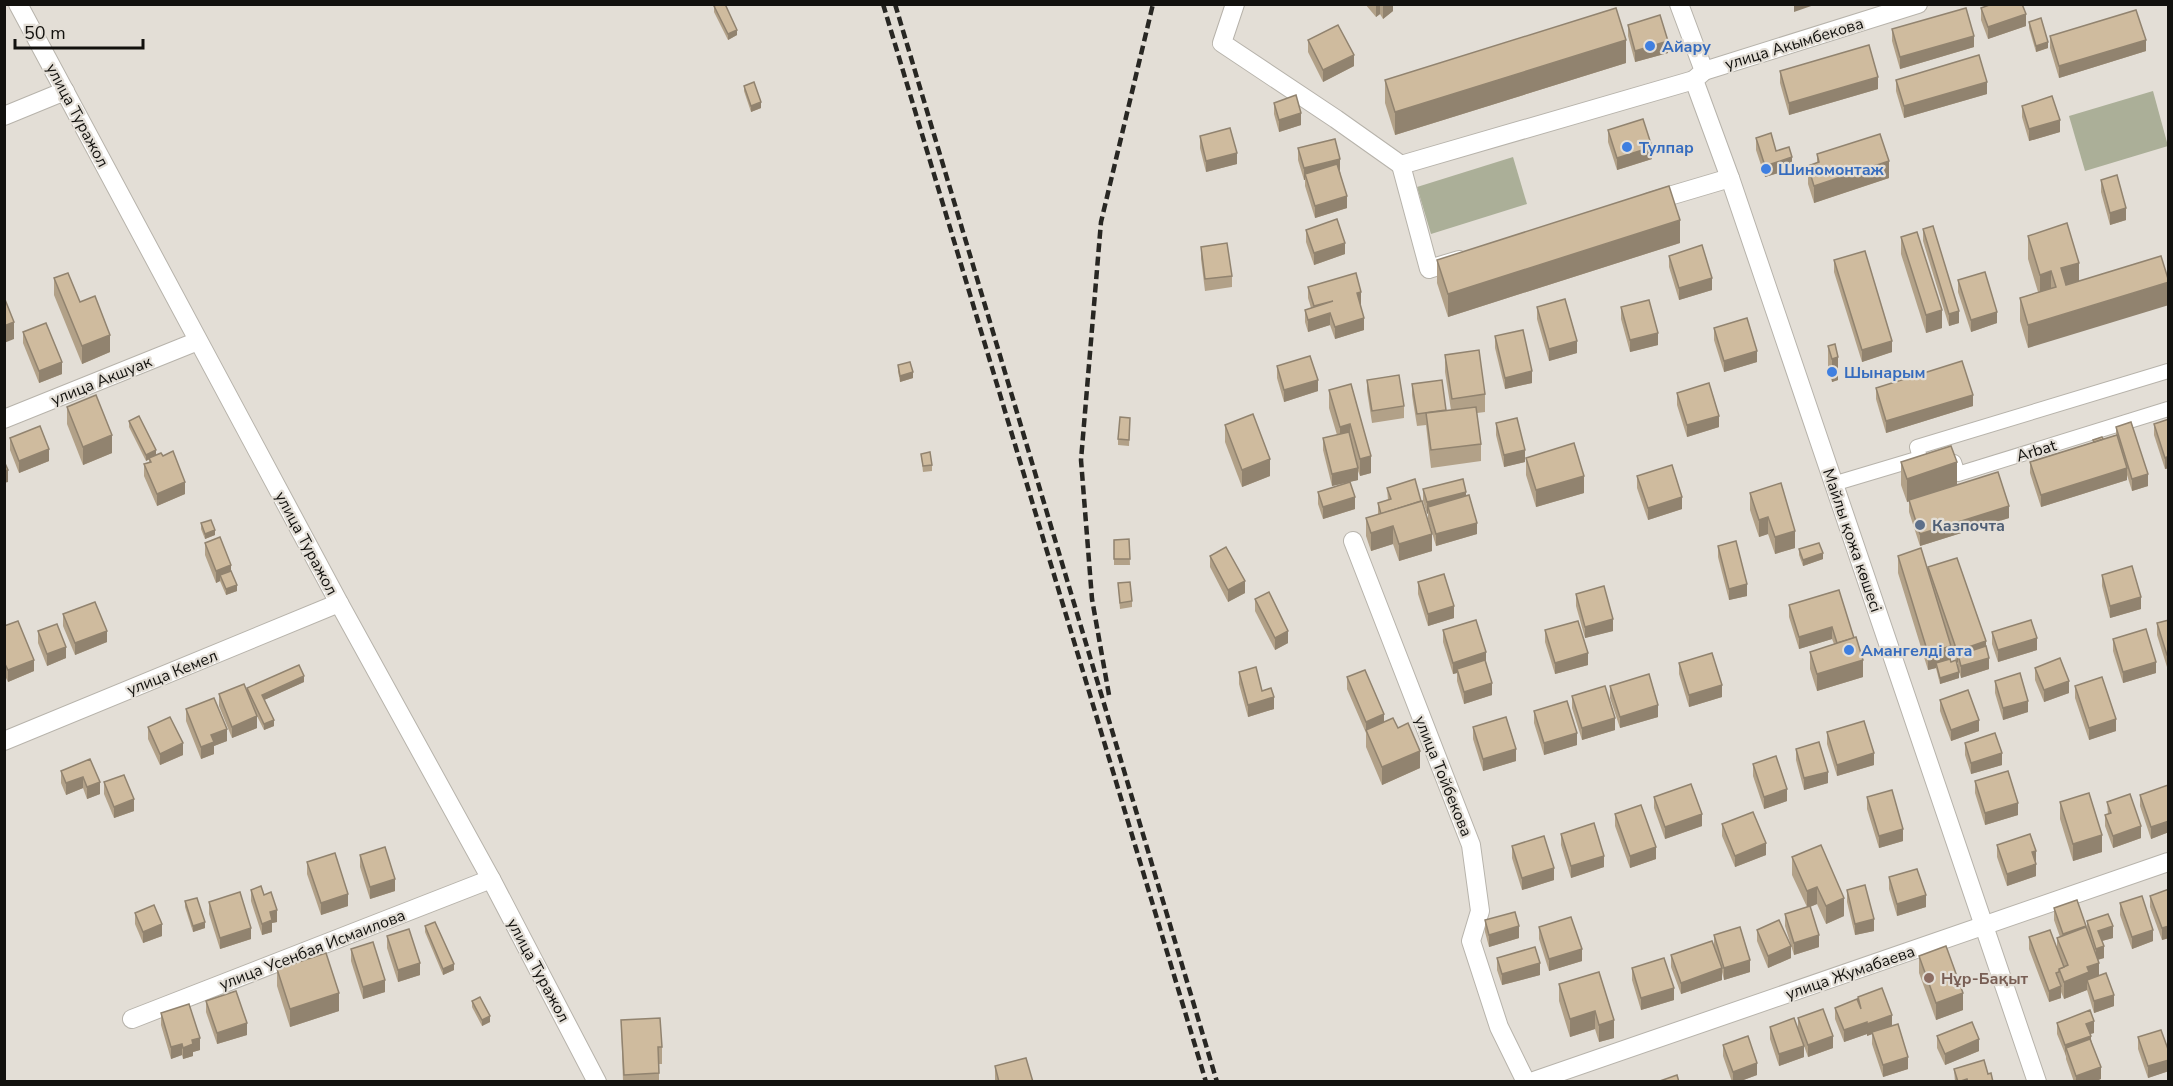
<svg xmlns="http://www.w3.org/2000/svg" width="2173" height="1086" viewBox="0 0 2173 1086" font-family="'Nunito Sans',sans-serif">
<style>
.green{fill:#abaf98}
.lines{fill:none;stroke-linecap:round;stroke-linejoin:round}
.pedestrian-casing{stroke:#b7b3ab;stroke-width:16}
.minor-casing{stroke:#b7b3ab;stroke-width:20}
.pedestrian{stroke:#fff;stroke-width:14}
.minor{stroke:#fff;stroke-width:18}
.rail{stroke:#282723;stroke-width:4.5;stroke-dasharray:9 4.5;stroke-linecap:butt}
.wall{fill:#b2a188;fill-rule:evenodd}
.shaded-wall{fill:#91836f}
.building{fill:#cfbb9e;stroke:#91836f;stroke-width:1.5}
.shop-dot{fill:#3f7fe0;stroke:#e3ded6;stroke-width:2}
.service-dot{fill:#5c6f8a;stroke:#e3ded6;stroke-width:2}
.education-dot{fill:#8d6e63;stroke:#e3ded6;stroke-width:2}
.labels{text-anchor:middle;stroke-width:4.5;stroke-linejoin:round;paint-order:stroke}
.street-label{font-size:16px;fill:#12110e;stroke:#e3ded6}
.shop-label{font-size:16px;font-weight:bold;fill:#366cbe;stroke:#e3ded6;text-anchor:start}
.service-label{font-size:16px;font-weight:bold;fill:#4e5e75;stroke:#e3ded6;text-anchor:start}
.education-label{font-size:16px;font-weight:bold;fill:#785e54;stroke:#e3ded6;text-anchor:start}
</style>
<rect width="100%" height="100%" fill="#e3ded6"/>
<!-- green -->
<g class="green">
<polygon points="2153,91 2168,146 2085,171 2069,116"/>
<polygon points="1513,157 1527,204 1431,234 1417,187"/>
</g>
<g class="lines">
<defs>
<g id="pedestrian">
<polyline points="1946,464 1954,462 1958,474 2168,409"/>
<polyline points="1833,484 1920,458 1917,447 2168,371"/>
</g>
<g id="minor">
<polyline points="18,4 339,603 491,879 597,1082"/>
<polyline points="1235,4 1222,43 1336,119 1401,165 1694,80"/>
<polyline points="1679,4 1704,71 1694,80 1730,178 2037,1082"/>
<polyline points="1704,71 1918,4"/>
<polyline points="4,116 65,91"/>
<polyline points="1401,165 1429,269 1459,260"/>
<polyline points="1649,202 1730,178"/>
<polyline points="4,419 198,341"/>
<polyline points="1353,541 1471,845 1480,911 1471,941 1499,1027 1526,1082"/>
<polyline points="4,741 339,603"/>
<polyline points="132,1019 491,879"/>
<polyline points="1531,1082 2168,862"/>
</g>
</defs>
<!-- pedestrian casing -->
<use href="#pedestrian" class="pedestrian-casing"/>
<!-- minor casing -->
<use href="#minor" class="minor-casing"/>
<!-- pedestrian -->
<use href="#pedestrian" class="pedestrian"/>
<!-- minor -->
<use href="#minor" class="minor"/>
<!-- rail -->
<g class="rail">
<polyline points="883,4 1206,1082"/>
<polyline points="895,4 1217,1082"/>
<polyline points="1109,695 1092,599 1081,460 1101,222 1153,4"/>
</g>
</g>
<!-- wall -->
<g class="wall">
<polygon points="1365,4 1393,4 1393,11 1383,19 1380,14 1376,17"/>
<polygon points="714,6 737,35 728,40 714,12"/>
<polygon points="1981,8 2026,26 1988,39 1981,20"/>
<polygon points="2029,22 2048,48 2036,52 2029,28"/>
<polygon points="1628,25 1668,53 1635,62 1628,36"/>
<polygon points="1892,29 1974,47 1900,69 1892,41"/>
<polygon points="2050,36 2146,51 2059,78 2050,48"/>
<polygon points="1308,40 1354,66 1323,82 1308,52"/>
<polygon points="1626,63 1395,135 1385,103 1385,80"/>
<polygon points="1780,71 1878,89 1789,115 1780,83"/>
<polygon points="1896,80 1987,94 1904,118 1896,91"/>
<polygon points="744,86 761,108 751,112 744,91"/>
<polygon points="1274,103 1301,125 1279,132 1274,114"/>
<polygon points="2022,106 2060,132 2029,141 2022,117"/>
<polygon points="1608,130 1652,159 1617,170 1608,142"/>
<polygon points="1200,136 1237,164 1206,172 1200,148"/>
<polygon points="1756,138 1776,151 1792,169 1765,177 1756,150"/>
<polygon points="1298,148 1340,171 1347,208 1315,218 1305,186 1305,180 1304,180 1298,160"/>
<polygon points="1817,154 1889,178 1814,203 1808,184 1808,166 1817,163"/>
<polygon points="2101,180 2126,220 2110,225 2101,192"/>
<polygon points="1923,229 1959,323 1949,326 1923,241"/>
<polygon points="1306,230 1345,254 1314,265 1306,242"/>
<polygon points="2028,236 2079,263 2028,348 2020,321 2020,298 2038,292 2028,259"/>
<polygon points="1901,237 1942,328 1926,333 1901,254"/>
<polygon points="1680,243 1448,317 1437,283 1437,260"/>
<polygon points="1201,247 1232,276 1232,287 1205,291 1201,259"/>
<polygon points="1669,256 1712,290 1679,300 1669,267"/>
<polygon points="1834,260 1892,352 1862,362 1834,272"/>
<polygon points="54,278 80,302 110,352 82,364 54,295"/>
<polygon points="1958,280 1997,323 1971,332 1958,292"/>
<polygon points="1308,287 1361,304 1360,304 1364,330 1335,339 1330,325 1308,332 1305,322 1305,310 1311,308 1308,298"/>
<polygon points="1537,307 1577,353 1549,361 1537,319"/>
<polygon points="1621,307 1658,345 1630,352 1621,319"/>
<polygon points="1714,328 1757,362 1724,372 1714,340"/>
<polygon points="23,332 62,374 39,383 23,343"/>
<polygon points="1495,336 1532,383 1505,389 1495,348"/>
<polygon points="1828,346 1838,380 1832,382 1828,369"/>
<polygon points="1445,355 1485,394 1485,412 1477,413 1481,444 1481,461 1431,468 1426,425 1417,426 1412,395 1412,384 1446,411 1451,410 1445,372"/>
<polygon points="898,365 913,378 900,382 898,371"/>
<polygon points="1277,366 1318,391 1284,402 1277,378"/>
<polygon points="1367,380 1404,406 1404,418 1372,423 1367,391"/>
<polygon points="1351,384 1371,473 1360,476 1358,471 1358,480 1332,486 1323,450 1323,438 1337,435 1329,408 1329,390"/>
<polygon points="1876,388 1973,406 1886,433 1876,399"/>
<polygon points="1677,393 1719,427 1687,437 1677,405"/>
<polygon points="67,407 112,453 83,465 67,424"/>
<polygon points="2169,419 2169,468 2165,469 2154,435 2154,424"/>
<polygon points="129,421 156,455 185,494 157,506 144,476 144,464 149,462 149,459 146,461 129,427"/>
<polygon points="1496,423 1525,462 1504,467 1496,435"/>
<polygon points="1130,424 1129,446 1118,445 1118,439"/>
<polygon points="1225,425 1270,476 1242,487 1225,442"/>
<polygon points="2116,427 2148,486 2132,491 2127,475 2127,480 2041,507 2030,473 2030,462 2116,435"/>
<polygon points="10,438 49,461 19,473 10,450"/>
<polygon points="921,454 932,465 932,471 923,472"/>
<polygon points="1526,458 1584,493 1536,507 1526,475"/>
<polygon points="1901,462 1957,485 2009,518 1920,546 1909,512 1909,501 1907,502 1901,485"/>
<polygon points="1637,476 1682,509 1648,520 1637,488"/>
<polygon points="1387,488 1432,551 1399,561 1393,544 1371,551 1366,536 1366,518 1378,515 1378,503 1388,500"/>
<polygon points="1423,489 1466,496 1477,534 1436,546 1428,519 1428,513 1427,514 1423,501"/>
<polygon points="1318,492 1355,509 1323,519 1318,504"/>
<polygon points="1750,493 1795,548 1775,554 1768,534 1759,537 1750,510"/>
<polygon points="201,523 215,535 205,539 201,529"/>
<polygon points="1129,539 1130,565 1114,565 1114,540"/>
<polygon points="205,543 231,571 237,591 226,595 220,581 216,583 205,555"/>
<polygon points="1718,546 1747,596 1729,600 1718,557"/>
<polygon points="1799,549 1823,559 1803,566 1799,555"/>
<polygon points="1210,556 1245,593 1228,602 1210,567"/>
<path d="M1898 556 1928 571V567L1986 647 1989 669 1961 678 1959 672V678L1940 684 1936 668 1928 670 1898 573ZM1951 646 1957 663 1958 662V667L1951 662Z"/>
<polygon points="2102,575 2141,609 2110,618 2102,586"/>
<polygon points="1418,582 1454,618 1428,626 1418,594"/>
<polygon points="1118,583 1132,601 1132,607 1120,609"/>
<polygon points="1839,590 1863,677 1817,691 1810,669 1810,652 1834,644 1832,639 1799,649 1789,617 1789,605"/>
<polygon points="1576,594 1613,631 1585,638 1576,606"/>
<polygon points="1255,599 1288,643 1275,650 1255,611"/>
<polygon points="63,614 107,642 75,655 63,626"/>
<polygon points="2169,620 2169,667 2167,667 2157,635 2157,623"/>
<polygon points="4,626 34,671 8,682 4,674"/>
<polygon points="1443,630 1486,662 1492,695 1464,704 1457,681 1457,673 1453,674 1443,642"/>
<polygon points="1545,630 1588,665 1555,674 1545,642"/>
<polygon points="38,631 66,658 47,666 38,643"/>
<polygon points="1992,632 2037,650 1998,662 1992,644"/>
<polygon points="2113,639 2156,673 2123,683 2113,651"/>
<polygon points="1679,663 1722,697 1689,707 1679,674"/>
<polygon points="2035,668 2069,693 2044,702 2035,680"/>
<polygon points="1239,672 1262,691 1274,709 1248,717 1239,684"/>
<polygon points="1347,677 1384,722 1398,728 1420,768 1382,785 1366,747 1366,733 1347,689"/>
<polygon points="1995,681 2028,712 2003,720 1995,693"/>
<polygon points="304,682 264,700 274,726 264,730 257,716 257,728 232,738 219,706 219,694 247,691 247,688"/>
<polygon points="1610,686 1658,717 1620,728 1610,698"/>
<polygon points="2075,686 2116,731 2089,740 2075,698"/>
<polygon points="1572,696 1615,730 1582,740 1572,708"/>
<polygon points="1940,700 1979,731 1951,741 1940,711"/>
<polygon points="186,709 227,741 214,746 214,754 201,759 186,721"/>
<polygon points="1534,711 1577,745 1544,755 1534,723"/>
<polygon points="148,727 183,755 160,765 148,739"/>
<polygon points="1473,727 1516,761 1483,771 1473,739"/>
<polygon points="1827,732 1874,765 1837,776 1827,744"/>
<polygon points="1965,743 2002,765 1971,774 1965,755"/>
<polygon points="1796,749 1828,783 1804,790 1796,760"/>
<polygon points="90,759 100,794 87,799 83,788 66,795 61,783 61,771"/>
<polygon points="1753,764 1787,801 1764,809 1753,776"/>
<polygon points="1975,781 2018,815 1985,825 1975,793"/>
<polygon points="104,782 134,811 114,818 104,794"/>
<polygon points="2169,786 2169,832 2151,839 2140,806 2140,795"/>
<polygon points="1654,797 1702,826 1665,839 1654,808"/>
<polygon points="1867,797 1903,841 1879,848 1867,809"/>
<polygon points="2060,802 2102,852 2073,861 2060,819"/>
<polygon points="2107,802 2141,838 2113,848 2105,826 2105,815 2108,814"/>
<polygon points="1615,814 1656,859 1630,868 1615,826"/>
<polygon points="1722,824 1766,855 1735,867 1722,836"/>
<polygon points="1561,834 1604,867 1571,878 1561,845"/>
<polygon points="1997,845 2036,851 2036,876 2007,886 1997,857"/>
<polygon points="1512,846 1554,880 1522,890 1512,858"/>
<polygon points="360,855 395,891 370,899 360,867"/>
<polygon points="1792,857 1844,916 1826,924 1817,904 1810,907 1819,947 1794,955 1785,926 1785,914 1807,907 1792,875"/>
<polygon points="307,862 348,906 321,915 307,874"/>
<polygon points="1889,877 1926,907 1897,916 1889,889"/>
<polygon points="2169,889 2169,938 2162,940 2150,907 2150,896"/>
<polygon points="251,890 264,895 277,922 272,923 272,932 262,935 251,901"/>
<polygon points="1847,890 1874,931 1855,935 1847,902"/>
<polygon points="185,901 205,928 193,932 185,907"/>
<polygon points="209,902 251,939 220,949 209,914"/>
<polygon points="2120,903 2153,941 2132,949 2120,915"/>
<polygon points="2054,908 2086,926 2087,928 2087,921 2113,938 2102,941 2104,958 2098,960 2099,976 2114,1006 2094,1013 2087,990 2064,999 2061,992 2061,998 2049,1002 2029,949 2029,937 2057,950 2057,938 2060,937 2054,920"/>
<polygon points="135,913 162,936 143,943 135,924"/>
<polygon points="1485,920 1519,938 1489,947 1485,932"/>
<polygon points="425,926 454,970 443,975 425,932"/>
<polygon points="1539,927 1582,961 1549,971 1539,939"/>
<polygon points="1757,930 1791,958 1768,968 1757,941"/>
<polygon points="1714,935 1750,972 1724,980 1722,972 1722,980 1681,994 1671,967 1671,955 1714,947"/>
<polygon points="387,936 420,975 398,982 387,948"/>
<polygon points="351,949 385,992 363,999 351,961"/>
<polygon points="1919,956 1963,1010 1936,1020 1919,973"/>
<polygon points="1497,958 1540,975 1502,985 1497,970"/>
<polygon points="1632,968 1674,1000 1641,1010 1632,980"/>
<polygon points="277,969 339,1011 290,1027 277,986"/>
<polygon points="1599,972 1614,1038 1599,1042 1595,1029 1570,1037 1559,1001 1559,984"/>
<polygon points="1858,997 1892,1026 1908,1069 1883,1077 1872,1044 1872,1034 1867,1036 1867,1034 1844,1042 1835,1019 1835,1008 1858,1001"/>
<polygon points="206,1001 247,1035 217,1044 206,1012"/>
<polygon points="472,1001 490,1022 482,1026 472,1007"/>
<polygon points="161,1013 200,1050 193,1052 193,1056 183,1059 182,1055 171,1059 161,1025"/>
<polygon points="1798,1018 1833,1048 1808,1057 1798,1029"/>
<polygon points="621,1020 662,1047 662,1064 659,1064 659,1082 623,1082"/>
<polygon points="2057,1023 2094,1033 2090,1034 2091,1039 2101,1079 2093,1082 2074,1082 2066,1059 2066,1056 2057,1034"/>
<polygon points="1770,1027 1804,1057 1779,1066 1770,1039"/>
<polygon points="1937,1036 1979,1051 1945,1065 1937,1048"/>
<polygon points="2138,1037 2169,1052 2169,1071 2148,1078 2138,1049"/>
<polygon points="1723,1045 1757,1075 1738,1082 1732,1082 1723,1056"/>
<polygon points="995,1066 1033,1082 995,1082"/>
<polygon points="1954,1069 1988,1074 1993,1082 1955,1082"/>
</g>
<!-- shaded-wall -->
<g class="shaded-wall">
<polygon points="1376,4 1380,4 1380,14 1376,17"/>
<polygon points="1383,4 1393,4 1393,11 1383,19"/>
<polygon points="1794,4 1817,4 1794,12"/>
<polygon points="2026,14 2026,26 1988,39 1988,27"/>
<polygon points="737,30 737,35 728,40 728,34"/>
<polygon points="1974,36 1974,47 1900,69 1900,57"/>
<polygon points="1626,40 1626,63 1395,135 1395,112"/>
<polygon points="2146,40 2146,51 2059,78 2059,66"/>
<polygon points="1668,41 1668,53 1635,62 1635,51"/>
<polygon points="2048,42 2048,48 2036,52 2036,46"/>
<polygon points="1354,55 1354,66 1323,82 1323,70"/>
<polygon points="1878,77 1878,89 1789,115 1789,103"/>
<polygon points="1987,82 1987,94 1904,118 1904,106"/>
<polygon points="761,102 761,108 751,112 751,106"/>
<polygon points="1301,113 1301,125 1279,132 1279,120"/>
<polygon points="2060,120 2060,132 2029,141 2029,129"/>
<polygon points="1652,147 1652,159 1617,170 1617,158"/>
<polygon points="1237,153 1237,164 1206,172 1206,161"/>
<polygon points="1792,157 1792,169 1765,177 1765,166"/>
<polygon points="1340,159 1340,171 1307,179 1305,174 1305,180 1304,180 1304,168"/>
<polygon points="1889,161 1889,178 1814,203 1814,186"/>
<polygon points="1347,196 1347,208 1315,218 1315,206"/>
<polygon points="2126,208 2126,220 2110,225 2110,213"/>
<polygon points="1680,220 1680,243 1448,317 1448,294"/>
<polygon points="1345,243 1345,254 1314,265 1314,253"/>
<polygon points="2079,263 2079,286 2061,291 2061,268"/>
<polygon points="2051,271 2051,294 2040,298 2040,275"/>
<polygon points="1712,278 1712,290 1679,300 1679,288"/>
<polygon points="2169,282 2169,305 2028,348 2028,325"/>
<polygon points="1361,292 1361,304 1357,305 1357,293"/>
<polygon points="1333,301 1330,314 1330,325 1308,332 1308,320 1314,317 1314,306"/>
<polygon points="1942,310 1942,328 1926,333 1926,315"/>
<polygon points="1959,311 1959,323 1949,326 1949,314"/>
<polygon points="1997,312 1997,323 1971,332 1971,320"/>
<polygon points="1364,318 1364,330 1335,339 1335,327"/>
<polygon points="14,322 14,339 4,343 4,326"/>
<polygon points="1658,333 1658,345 1630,352 1630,340"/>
<polygon points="110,335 110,352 82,364 82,346"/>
<polygon points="1577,341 1577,353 1549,361 1549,349"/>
<polygon points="1892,341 1892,352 1862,362 1862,350"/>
<polygon points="1757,351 1757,362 1724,372 1724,361"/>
<polygon points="1838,357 1838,380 1832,382 1832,359"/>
<polygon points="62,362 62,374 39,383 39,371"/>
<polygon points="1532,371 1532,383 1505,389 1505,378"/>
<polygon points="913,372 913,378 900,382 900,376"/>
<polygon points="1318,380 1318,391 1284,402 1284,390"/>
<polygon points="1973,395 1973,406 1886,433 1886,421"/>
<polygon points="1719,416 1719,427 1687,437 1687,425"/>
<polygon points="1350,424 1350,442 1340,444 1340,427"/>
<polygon points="112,435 112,453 83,465 83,447"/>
<polygon points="49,449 49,461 19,473 19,461"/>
<polygon points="156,450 156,456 146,461 146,455"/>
<polygon points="1525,450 1525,462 1504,467 1504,455"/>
<polygon points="1371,456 1371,473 1360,476 1360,459"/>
<polygon points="2169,456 2169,468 2165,469 2165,458"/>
<polygon points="1270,459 1270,476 1242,487 1242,470"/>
<polygon points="1957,462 1957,485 1907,502 1907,479"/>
<polygon points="1358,468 1358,480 1332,486 1332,474"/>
<polygon points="2127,468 2127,480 2041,507 2041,495"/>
<polygon points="8,470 8,482 4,483 4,471"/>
<polygon points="2148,474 2148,486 2132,491 2132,479"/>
<polygon points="1584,476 1584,493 1536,507 1536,490"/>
<polygon points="185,482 185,494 157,506 157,494"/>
<polygon points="1466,492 1466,504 1428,507 1428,513 1427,514 1427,502"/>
<polygon points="1355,497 1355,509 1323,519 1323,507"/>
<polygon points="1682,497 1682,509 1648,520 1648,508"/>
<polygon points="2009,506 2009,518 1920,546 1920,534"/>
<polygon points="1768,517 1768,534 1759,537 1759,520"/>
<polygon points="1477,523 1477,534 1436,546 1436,534"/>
<polygon points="1393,526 1393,544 1371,551 1371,533"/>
<polygon points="215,530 215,535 205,539 205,534"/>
<polygon points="1795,531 1795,548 1775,554 1775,537"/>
<polygon points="1432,534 1432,551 1399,561 1399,544"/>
<polygon points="1823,553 1823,559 1803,566 1803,560"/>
<polygon points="231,565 231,576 220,575 220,581 216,583 216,571"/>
<polygon points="1245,581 1245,593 1228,602 1228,590"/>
<polygon points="1747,584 1747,596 1729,600 1729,589"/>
<polygon points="237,585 237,591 226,595 226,589"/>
<polygon points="2141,597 2141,609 2110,618 2110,606"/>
<polygon points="1454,606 1454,618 1428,626 1428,614"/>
<polygon points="1613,619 1613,631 1585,638 1585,627"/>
<polygon points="1832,627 1832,639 1799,649 1799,637"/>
<polygon points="107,631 107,642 75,655 75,643"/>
<polygon points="1288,631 1288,643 1275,650 1275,638"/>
<polygon points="2037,638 2037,650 1998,662 1998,650"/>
<polygon points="1986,641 1986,653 1958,655 1958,662 1957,663 1957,651"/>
<polygon points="1951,646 1951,663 1936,663 1936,668 1928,670 1928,653"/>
<polygon points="66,647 66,658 47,666 47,654"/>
<polygon points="1486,652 1486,664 1457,669 1457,673 1453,674 1453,663"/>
<polygon points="1588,653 1588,665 1555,674 1555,663"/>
<rect x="2167" y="655" width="2" height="12"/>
<polygon points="1989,658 1989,669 1961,678 1961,666"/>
<polygon points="34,660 34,671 8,682 8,670"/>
<polygon points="1863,660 1863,677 1817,691 1817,674"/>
<polygon points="2156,662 2156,673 2123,683 2123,672"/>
<polygon points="1959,672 1959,678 1940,684 1940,678"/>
<polygon points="304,676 304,682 262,701 262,695"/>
<polygon points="2069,681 2069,693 2044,702 2044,690"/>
<polygon points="1492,683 1492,695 1464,704 1464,692"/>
<polygon points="1722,685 1722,697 1689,707 1689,695"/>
<polygon points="1274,697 1274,709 1248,717 1248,705"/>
<polygon points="2028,701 2028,712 2003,720 2003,708"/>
<polygon points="1658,705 1658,717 1620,728 1620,717"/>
<polygon points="1384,714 1384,726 1366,730 1366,722"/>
<polygon points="257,716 257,728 232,738 232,727"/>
<polygon points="1615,718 1615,730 1582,740 1582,728"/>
<polygon points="2116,719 2116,731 2089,740 2089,728"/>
<polygon points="274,720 274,726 264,730 264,724"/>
<polygon points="1979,720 1979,731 1951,741 1951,730"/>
<polygon points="227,729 227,741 214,746 214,754 201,759 201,747 211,735"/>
<polygon points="1577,733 1577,745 1544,755 1544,743"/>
<polygon points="183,743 183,755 160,765 160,754"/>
<polygon points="1516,749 1516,761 1483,771 1483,759"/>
<polygon points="1420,751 1420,768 1382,785 1382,767"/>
<polygon points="1874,753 1874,765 1837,776 1837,765"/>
<polygon points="2002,753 2002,765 1971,774 1971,763"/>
<polygon points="1828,772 1828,783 1804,790 1804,778"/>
<polygon points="83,777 83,788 66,795 66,783"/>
<polygon points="100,782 100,794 87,799 87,787"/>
<polygon points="1787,789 1787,801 1764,809 1764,797"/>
<polygon points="134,799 134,811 114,818 114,807"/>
<polygon points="2018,803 2018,815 1985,825 1985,813"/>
<polygon points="1702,814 1702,826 1665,839 1665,827"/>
<polygon points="2169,821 2169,832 2151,839 2151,827"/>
<polygon points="2141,826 2141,838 2113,848 2113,836"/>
<polygon points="1903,829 1903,841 1879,848 1879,836"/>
<polygon points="2102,835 2102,852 2073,861 2073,844"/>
<polygon points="1766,843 1766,855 1735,867 1735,856"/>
<polygon points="1656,847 1656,859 1630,868 1630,856"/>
<polygon points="2036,851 2036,862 2032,852"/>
<polygon points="1604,856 1604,867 1571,878 1571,866"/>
<polygon points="2036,864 2036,876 2007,886 2007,874"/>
<polygon points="1554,868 1554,880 1522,890 1522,878"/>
<polygon points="395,879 395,891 370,899 370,887"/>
<polygon points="1817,887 1817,904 1807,908 1807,891"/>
<polygon points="348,894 348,906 321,915 321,903"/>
<polygon points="1926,895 1926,907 1897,916 1897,904"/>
<polygon points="1844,898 1844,916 1826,924 1826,906"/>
<polygon points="277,910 277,922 272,923 272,932 262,935 262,924 270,912"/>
<polygon points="1874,919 1874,931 1855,935 1855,924"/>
<polygon points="205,922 205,928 193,932 193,926"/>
<polygon points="162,924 162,936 143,943 143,932"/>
<polygon points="1519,926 1519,938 1489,947 1489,935"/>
<polygon points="2086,926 2086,937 2063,946 2063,934"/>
<polygon points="2113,926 2113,938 2098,942 2098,931"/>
<polygon points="2169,926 2169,938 2162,940 2162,928"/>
<polygon points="251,928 251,939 220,949 220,938"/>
<polygon points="2153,930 2153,941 2132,949 2132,937"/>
<polygon points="1819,935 1819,947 1794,955 1794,943"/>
<polygon points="1791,946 1791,958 1768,968 1768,956"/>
<polygon points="2104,946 2104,958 2096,960 2096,949"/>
<polygon points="1582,949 1582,961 1549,971 1549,959"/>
<polygon points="1750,960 1750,972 1724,980 1724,968"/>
<polygon points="420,963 420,975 398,982 398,970"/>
<polygon points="1540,963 1540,975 1502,985 1502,974"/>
<polygon points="2099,963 2099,980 2087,980 2087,990 2064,999 2064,982 2087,967"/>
<polygon points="454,964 454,970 443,975 443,969"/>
<polygon points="1722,968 1722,980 1681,994 1681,983"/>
<polygon points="385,980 385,992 363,999 363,987"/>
<polygon points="2061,986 2061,998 2049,1002 2049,991"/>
<polygon points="1674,988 1674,1000 1641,1010 1641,998"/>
<polygon points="339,993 339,1011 290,1027 290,1009"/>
<polygon points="1963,993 1963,1010 1936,1020 1936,1003"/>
<polygon points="2114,995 2114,1006 2094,1013 2094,1001"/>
<polygon points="1595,1011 1595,1029 1570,1037 1570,1019"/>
<polygon points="1892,1015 1892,1027 1867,1036 1867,1024"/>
<polygon points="490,1016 490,1022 482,1026 482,1020"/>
<polygon points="1614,1020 1614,1038 1599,1042 1599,1025"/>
<polygon points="2094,1021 2094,1033 2086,1035 2086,1024"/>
<polygon points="1867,1022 1867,1034 1844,1042 1844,1030"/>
<polygon points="247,1023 247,1035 217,1044 217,1033"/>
<polygon points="1833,1036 1833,1048 1808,1057 1808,1045"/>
<polygon points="2091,1036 2091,1047 2066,1048 2065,1057 2065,1045"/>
<polygon points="200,1038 200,1050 193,1052 193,1056 183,1059 183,1048 192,1040"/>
<polygon points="1979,1039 1979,1051 1945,1065 1945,1054"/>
<polygon points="182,1044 182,1055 171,1059 171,1047"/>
<polygon points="1804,1046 1804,1057 1779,1066 1779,1054"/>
<polygon points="1908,1057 1908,1069 1883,1077 1883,1065"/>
<polygon points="2169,1060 2169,1071 2148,1078 2148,1066"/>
<polygon points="1757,1063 1757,1075 1738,1082 1733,1082 1733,1072"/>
<polygon points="2101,1067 2101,1079 2093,1082 2076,1082 2076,1076"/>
</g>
<!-- building -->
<g class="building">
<polygon points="718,4 725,4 737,30 728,34 714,6"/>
<polygon points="1992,4 2022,4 2026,14 1988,27 1981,8"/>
<polygon points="1616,8 1626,40 1395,112 1385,80"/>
<polygon points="1966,8 1974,36 1900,57 1892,29"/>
<polygon points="2136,10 2146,40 2059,66 2050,36"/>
<polygon points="1660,15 1668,41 1635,51 1628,25"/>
<polygon points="2041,18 2048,42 2036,46 2029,22"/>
<polygon points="1338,25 1354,55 1323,70 1308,40"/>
<polygon points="1869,45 1878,77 1789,103 1780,71"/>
<polygon points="1979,55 1987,82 1904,106 1896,80"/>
<polygon points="754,82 761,102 751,106 744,86"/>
<polygon points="1296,95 1301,113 1279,120 1274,103"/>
<polygon points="2052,96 2060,120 2029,129 2022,106"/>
<polygon points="1643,119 1652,147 1617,158 1608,130"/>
<polygon points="1230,128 1237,153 1206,161 1200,136"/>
<polygon points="1771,133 1776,151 1789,147 1792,157 1765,166 1756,138"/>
<polygon points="1880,134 1889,161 1814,186 1808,166 1819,162 1817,154"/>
<polygon points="1335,139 1340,159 1304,168 1298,148"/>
<polygon points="1337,164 1347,196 1315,206 1305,174"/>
<polygon points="2117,175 2126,208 2110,213 2101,180"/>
<polygon points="1669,186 1680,220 1448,294 1437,260"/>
<polygon points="1337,219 1345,243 1314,253 1306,230"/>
<polygon points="2067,223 2079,263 2061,268 2066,285 2161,256 2169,282 2028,325 2020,298 2056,287 2051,271 2040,275 2028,236"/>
<polygon points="1933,226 1959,311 1949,314 1923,229"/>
<polygon points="1917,232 1942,310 1926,315 1901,237"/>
<polygon points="1227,243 1232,276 1205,279 1201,247"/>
<polygon points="1702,245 1712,278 1679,288 1669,256"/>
<polygon points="1865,251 1892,341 1862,350 1834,260"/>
<polygon points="1985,272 1997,312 1971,320 1958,280"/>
<polygon points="68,273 80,302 95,296 110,335 82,346 54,278"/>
<polygon points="1356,273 1361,292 1357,293 1364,318 1335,327 1330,313 1308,320 1305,310 1333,301 1314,306 1308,287"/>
<polygon points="4,297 14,322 4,326"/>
<polygon points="1565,299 1577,341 1549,349 1537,307"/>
<polygon points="1649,300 1658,333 1630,340 1621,307"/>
<polygon points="1747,318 1757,351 1724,361 1714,328"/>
<polygon points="46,323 62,362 39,371 23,332"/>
<polygon points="1523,330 1532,371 1505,378 1495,336"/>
<polygon points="1835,344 1838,357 1832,359 1828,346"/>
<polygon points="1479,350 1485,394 1452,399 1445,355"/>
<polygon points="1310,356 1318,380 1284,390 1277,366"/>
<polygon points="1962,361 1973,395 1886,421 1876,388"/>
<polygon points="910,362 913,372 900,376 898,365"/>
<polygon points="1399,375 1404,406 1372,411 1367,380"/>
<polygon points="1442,380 1446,410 1417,414 1412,384"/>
<polygon points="1709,383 1719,416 1687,425 1677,393"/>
<polygon points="1351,384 1371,456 1360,459 1350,424 1340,427 1329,390"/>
<polygon points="96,395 112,435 83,447 67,407"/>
<polygon points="1476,407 1481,444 1431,450 1426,413"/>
<polygon points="1253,414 1270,459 1242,470 1225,425"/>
<polygon points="139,416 156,450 146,455 129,421"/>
<polygon points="1120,417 1130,418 1129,440 1118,439"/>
<polygon points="1517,418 1525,450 1504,455 1496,423"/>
<polygon points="2169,419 2169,456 2165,458 2154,424"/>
<polygon points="2131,422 2148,474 2132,479 2116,427"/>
<polygon points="40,426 49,449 19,461 10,438"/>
<polygon points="1349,432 1358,468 1332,474 1323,438"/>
<polygon points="2117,435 2127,468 2041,495 2030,462"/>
<polygon points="2102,437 2103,439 2094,442 2093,440"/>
<polygon points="1574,443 1584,476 1536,490 1526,458"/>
<polygon points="1951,446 1957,462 1907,479 1901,462"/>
<polygon points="173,451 185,482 157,494 144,464 151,462 149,458 161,453 163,456"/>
<polygon points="930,452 932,465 923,466 921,454"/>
<polygon points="4,461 8,470 4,471"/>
<polygon points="1672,465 1682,497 1648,508 1637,476"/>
<polygon points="1998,472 2009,506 1920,534 1909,500"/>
<polygon points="1415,479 1421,501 1381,514 1378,503 1391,499 1387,488"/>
<polygon points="1463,479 1466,492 1427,502 1423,489"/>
<polygon points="1350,482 1355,497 1323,507 1318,492"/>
<polygon points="1781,483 1795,531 1775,537 1768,517 1759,520 1750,493"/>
<polygon points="1469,495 1477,523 1436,534 1428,507"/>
<polygon points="1422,501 1432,534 1399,544 1393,526 1371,533 1366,518"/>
<polygon points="211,520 215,530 205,534 201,523"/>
<polygon points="220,537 231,565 216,571 205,543"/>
<polygon points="1129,539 1130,559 1114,559 1114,540"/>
<polygon points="1736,541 1747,584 1729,589 1718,546"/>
<polygon points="1819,543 1823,553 1803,560 1799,549"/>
<polygon points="1226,547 1245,581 1228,590 1210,556"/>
<polygon points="1921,548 1951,646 1928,653 1898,556"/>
<polygon points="1957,558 1986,641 1957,651 1928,567"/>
<polygon points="2132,566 2141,597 2110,606 2102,575"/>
<polygon points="231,571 237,585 226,589 220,575"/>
<polygon points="1444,574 1454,606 1428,614 1418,582"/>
<polygon points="1130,582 1132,601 1120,603 1118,583"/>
<polygon points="1604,586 1613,619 1585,627 1576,594"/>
<polygon points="1839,590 1854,638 1837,643 1832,627 1799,637 1789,605"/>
<polygon points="1269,592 1288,631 1275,638 1255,599"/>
<polygon points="95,602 107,631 75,643 63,614"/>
<polygon points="1476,620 1486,652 1453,663 1443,630"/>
<polygon points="2031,620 2037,638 1998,650 1992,632"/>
<polygon points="2169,620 2169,655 2167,655 2157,623"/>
<polygon points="18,621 34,660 8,670 4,662 4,626"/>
<polygon points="1578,621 1588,653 1555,663 1545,630"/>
<polygon points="57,624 66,647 47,654 38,631"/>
<polygon points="2146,629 2156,662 2123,672 2113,639"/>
<polygon points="1856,637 1863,660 1817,674 1810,652"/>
<polygon points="1986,646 1989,658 1961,666 1958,655"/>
<polygon points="1712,653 1722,685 1689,695 1679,663"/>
<polygon points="2060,658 2069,681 2044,690 2035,668"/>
<polygon points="1950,659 1951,662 1956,660 1959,672 1940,678 1936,663"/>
<polygon points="1485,660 1492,683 1464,692 1457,669"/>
<polygon points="299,665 304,676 262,695 274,720 264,724 247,688"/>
<polygon points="1256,667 1262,691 1271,688 1274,697 1248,705 1239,672"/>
<polygon points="1365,670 1384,714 1366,722 1347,677"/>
<polygon points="2020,673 2028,701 2003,708 1995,681"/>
<polygon points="1649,674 1658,705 1620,717 1610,686"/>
<polygon points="2102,677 2116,719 2089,728 2075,686"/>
<polygon points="244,684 257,716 232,727 219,694"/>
<polygon points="1605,686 1615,718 1582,728 1572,696"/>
<polygon points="1968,690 1979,720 1951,730 1940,700"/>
<polygon points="214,698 227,729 211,735 214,742 201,747 186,709"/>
<polygon points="1567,701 1577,733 1544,743 1534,711"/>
<polygon points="170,717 183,743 160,754 148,727"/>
<polygon points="1506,717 1516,749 1483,759 1473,727"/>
<polygon points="1393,718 1398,728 1408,723 1420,751 1382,767 1366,730"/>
<polygon points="1864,721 1874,753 1837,765 1827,732"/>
<polygon points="1995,733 2002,753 1971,763 1965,743"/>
<polygon points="1819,742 1828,772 1804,778 1796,749"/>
<polygon points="1776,756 1787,789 1764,797 1753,764"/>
<polygon points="90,759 100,782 87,787 83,777 66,783 61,771"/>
<polygon points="2008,771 2018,803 1985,813 1975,781"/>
<polygon points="124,775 134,799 114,807 104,782"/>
<polygon points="1691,784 1702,814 1665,827 1654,797"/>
<polygon points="2168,785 2169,821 2151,827 2140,795"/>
<polygon points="1892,790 1903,829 1879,836 1867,797"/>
<polygon points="2089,793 2102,835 2073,844 2060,802"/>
<polygon points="2130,794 2141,826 2113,836 2105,815 2111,813 2107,802"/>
<polygon points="1641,805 1656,847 1630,856 1615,814"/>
<polygon points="1753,812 1766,843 1735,856 1722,824"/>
<polygon points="1594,823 1604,856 1571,866 1561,834"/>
<polygon points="2030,834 2036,851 2032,852 2036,864 2007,874 1997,845"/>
<polygon points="1544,836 1554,868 1522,878 1512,846"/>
<polygon points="1821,845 1844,898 1826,906 1817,887 1807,891 1792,857"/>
<polygon points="385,847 395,879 370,887 360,855"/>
<polygon points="335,853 348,894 321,903 307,862"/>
<polygon points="1917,869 1926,895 1897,904 1889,877"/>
<polygon points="1865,885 1874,919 1855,924 1847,890"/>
<polygon points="261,886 264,895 271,892 277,910 270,912 272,920 262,924 251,890"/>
<polygon points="2169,889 2169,926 2162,928 2150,896"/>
<polygon points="240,892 251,928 220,938 209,902"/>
<polygon points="2142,896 2153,930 2132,937 2120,903"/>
<polygon points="197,898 205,922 193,926 185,901"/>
<polygon points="2077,900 2086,926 2063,934 2054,908"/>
<polygon points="154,905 162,924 143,932 135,913"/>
<polygon points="1810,906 1819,935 1794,943 1785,914"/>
<polygon points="1515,912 1519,926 1489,935 1485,920"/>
<polygon points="2108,914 2113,926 2098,931 2104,946 2096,949 2087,921"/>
<polygon points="1571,917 1582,949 1549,959 1539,927"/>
<polygon points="1779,920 1791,946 1768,956 1757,930"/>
<polygon points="435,922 454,964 443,969 425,926"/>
<polygon points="1740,927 1750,960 1724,968 1714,935"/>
<polygon points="2086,927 2099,963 2087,967 2089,972 2064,982 2059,969 2068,965 2057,938"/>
<polygon points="409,929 420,963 398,970 387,936"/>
<polygon points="2050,930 2064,967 2059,969 2059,972 2056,973 2061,986 2049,991 2029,937"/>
<polygon points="1712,941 1722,968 1681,983 1671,955"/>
<polygon points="373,942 385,980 363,987 351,949"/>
<polygon points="1946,946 1963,993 1936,1003 1919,956"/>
<polygon points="1535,947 1540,963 1502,974 1497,958"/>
<polygon points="326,953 339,993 290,1009 277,969"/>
<polygon points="1664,958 1674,988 1641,998 1632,968"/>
<polygon points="1599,972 1614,1020 1599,1025 1595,1011 1570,1019 1559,984"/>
<polygon points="2106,973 2114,995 2094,1001 2087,980"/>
<polygon points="1882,988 1892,1015 1867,1024 1867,1022 1844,1030 1835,1008 1857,999 1861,1009 1858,997"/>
<polygon points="236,991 247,1023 217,1033 206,1001"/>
<polygon points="480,997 490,1016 482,1020 472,1001"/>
<polygon points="189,1004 200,1038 192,1040 193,1044 183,1048 182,1044 171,1047 161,1013"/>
<polygon points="1823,1009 1833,1036 1808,1045 1798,1018"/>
<polygon points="2090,1010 2094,1021 2086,1024 2091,1036 2065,1045 2057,1023"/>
<polygon points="660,1018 662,1047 658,1047 659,1073 624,1075 621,1020"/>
<polygon points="1794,1018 1804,1046 1779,1054 1770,1027"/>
<polygon points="1972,1022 1979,1039 1945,1054 1937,1036"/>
<polygon points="1898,1024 1908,1057 1883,1065 1872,1032"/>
<polygon points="2161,1030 2169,1052 2169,1060 2148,1066 2138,1037"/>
<polygon points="1748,1036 1757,1063 1733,1072 1723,1045"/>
<polygon points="2090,1039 2101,1067 2076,1076 2066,1048"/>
<polygon points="1026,1058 1033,1082 999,1082 995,1066"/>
<polygon points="1984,1060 1988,1074 1991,1073 1993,1082 1968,1082 1967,1079 1958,1082 1954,1069"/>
<polygon points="1677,1075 1679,1082 1657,1082"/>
</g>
<!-- markers -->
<g class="shop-dot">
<circle cx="1650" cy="46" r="6"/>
<circle cx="1627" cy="147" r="6"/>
<circle cx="1766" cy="169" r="6"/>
<circle cx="1832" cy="372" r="6"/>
<circle cx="1849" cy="650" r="6"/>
</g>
<circle class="service-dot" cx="1920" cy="525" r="6"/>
<circle class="education-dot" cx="1929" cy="978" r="6"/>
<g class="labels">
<!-- street labels -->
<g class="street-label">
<text transform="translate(1794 43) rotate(-17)" y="6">улица Акымбекова</text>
<text transform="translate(78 115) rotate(62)" y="6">улица Туражол</text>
<text transform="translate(101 380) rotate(-22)" y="6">улица Акшуак</text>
<text transform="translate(2036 450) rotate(-17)" y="6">Arbat</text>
<text transform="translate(1853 540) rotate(71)" y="6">Майлы қожа көшесі</text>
<text transform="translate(307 543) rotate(62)" y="6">улица Туражол</text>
<text transform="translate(172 672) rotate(-22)" y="6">улица Кемел</text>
<text transform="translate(1444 776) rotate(68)" y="6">улица Тойбекова</text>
<text transform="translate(312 949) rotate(-21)" y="6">улица Усенбая Исмаилова</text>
<text transform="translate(539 970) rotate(62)" y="6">улица Туражол</text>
<text transform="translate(1850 972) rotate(-19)" y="6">улица Жумабаева</text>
</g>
<!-- shop labels -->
<g class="shop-label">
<text x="1662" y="52">Айару</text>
<text x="1639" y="153">Тулпар</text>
<text x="1778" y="175">Шиномонтаж</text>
<text x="1844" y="378">Шынарым</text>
<text x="1861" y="656">Амангелді ата</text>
</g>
<!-- service labels -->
<g class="service-label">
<text x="1932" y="531">Казпочта</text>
</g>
<!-- education labels -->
<g class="education-label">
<text x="1941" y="984">Нұр-Бақыт</text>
</g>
</g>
<!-- border -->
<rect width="2173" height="1086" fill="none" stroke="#12110e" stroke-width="12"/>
<!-- scale -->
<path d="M15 39v9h128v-9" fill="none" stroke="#12110e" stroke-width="3"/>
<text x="24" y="39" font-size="18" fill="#12110e" stroke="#e3ded6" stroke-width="4.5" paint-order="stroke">50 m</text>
</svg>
